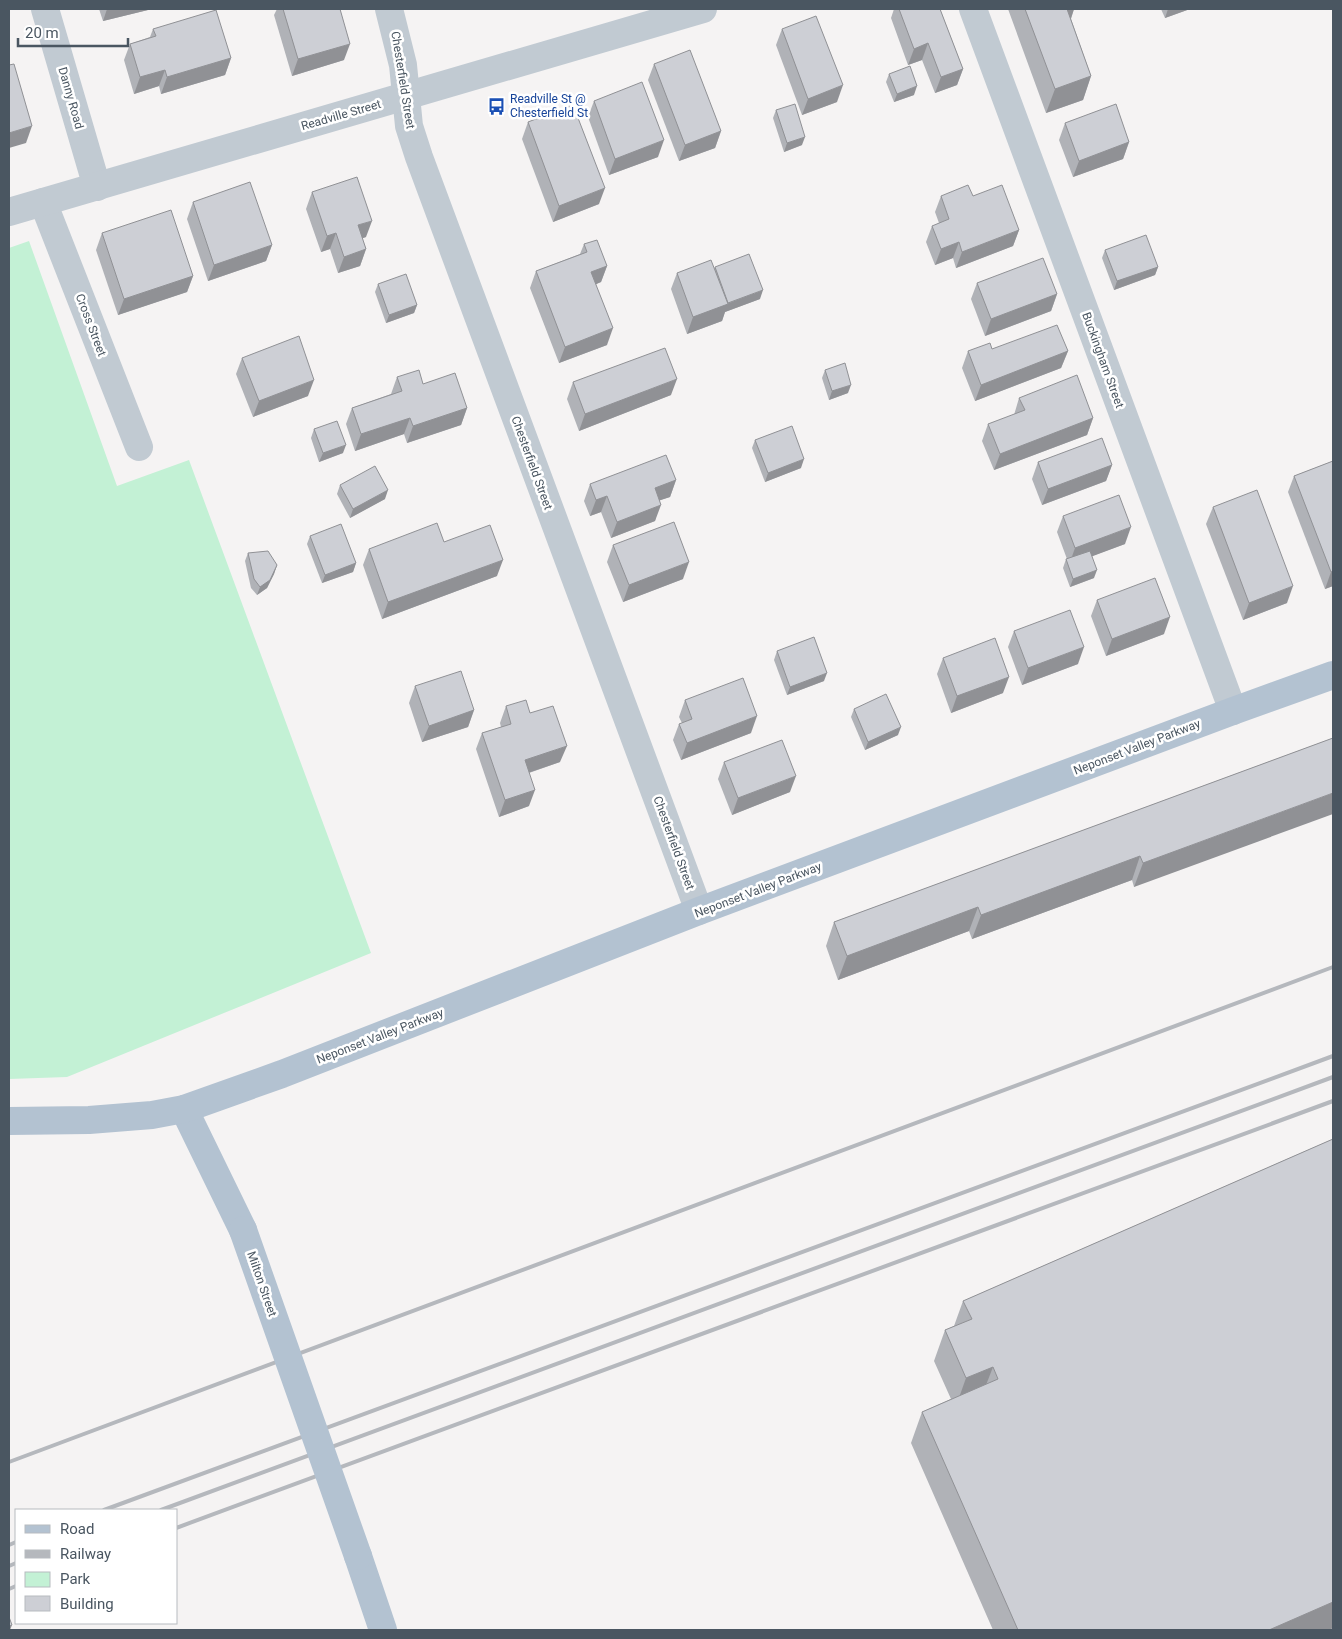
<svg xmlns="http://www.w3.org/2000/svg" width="1342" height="1639" viewBox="0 0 1342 1639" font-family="Roboto,sans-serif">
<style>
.green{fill:#c3f1d5}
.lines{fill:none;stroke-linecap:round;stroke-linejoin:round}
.minor{stroke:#c1cad2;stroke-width:28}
.major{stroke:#b3c2d1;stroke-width:28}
.rail{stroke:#b5b8bd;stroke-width:4}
.major-bridge{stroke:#b3c2d1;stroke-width:28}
.wall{fill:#b0b2b7}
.shaded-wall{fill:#909195}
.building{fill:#cdcfd5;stroke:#909195}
.labels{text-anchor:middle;stroke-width:5;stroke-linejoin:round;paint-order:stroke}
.street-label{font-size:12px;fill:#4a5661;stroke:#fff}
.transit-label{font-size:12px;fill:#164399;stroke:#fff;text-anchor:start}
</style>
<rect width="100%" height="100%" fill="#f5f3f3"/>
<!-- green -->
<polygon class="green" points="29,241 117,486 189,460 371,953 67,1077 9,1079 9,248"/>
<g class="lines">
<!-- minor -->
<g class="minor">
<polyline points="45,9 97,187"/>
<polyline points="389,9 403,65 409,126 419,157 699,911"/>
<polyline points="973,9 1233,711"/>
<polyline points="43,202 139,447"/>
<polyline points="9,212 703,9"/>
</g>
<!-- major -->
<g class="major">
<polyline points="184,1109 243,1230"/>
<polyline points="9,1121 89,1120 152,1115 184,1109 282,1074 699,911 1233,711 1333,675"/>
<polyline points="358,1556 383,1630"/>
</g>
<!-- rail -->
<g class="rail">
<polyline points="9,1462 1333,967"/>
<polyline points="104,1510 1333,1056"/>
<polyline points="161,1510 1333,1077"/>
<polyline points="176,1528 1333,1101"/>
<polyline points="9,1545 16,1542"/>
<polyline points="9,1566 16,1563"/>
<polyline points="9,1589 16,1586"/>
</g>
<!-- major-bridge -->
<polyline class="major-bridge" points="243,1230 358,1556"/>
</g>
<!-- wall -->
<g class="wall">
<polygon points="99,9 148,9 148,10 103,21"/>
<polygon points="277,9 340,9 344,60 292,76 274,15"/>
<polygon points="894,9 940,9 963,69 957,85 935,93 922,60 908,65 891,18"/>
<polygon points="1008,9 1074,9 1071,19 1091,76 1083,100 1046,113"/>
<polygon points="1161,9 1190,9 1165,18"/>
<polygon points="153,29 231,58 225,75 161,94 159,86 134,94 124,60 130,44 150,37"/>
<polygon points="782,29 837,102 802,115 776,45"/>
<polygon points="654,64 721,131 715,148 679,161 648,80"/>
<polygon points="889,74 914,95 894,102 886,82"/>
<polygon points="594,101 658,157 609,175 588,117"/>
<polygon points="776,110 802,145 784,152 773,118"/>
<polygon points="528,122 599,204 553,222 522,139"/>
<polygon points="1065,123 1129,142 1123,159 1073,177 1059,140"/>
<polygon points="312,192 366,237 362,238 366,249 360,266 338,273 330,249 321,252 306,209"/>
<polygon points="941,196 973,196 1019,230 1013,246 956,268 953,258 935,265 926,242 932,226 939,223 935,212"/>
<polygon points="193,202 272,245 266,261 208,281 187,219"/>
<polygon points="102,233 193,276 187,292 118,315 96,250"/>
<polygon points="584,244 607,266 601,282 596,284 607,345 559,363 530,288 536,271 580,254"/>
<polygon points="1105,250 1158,267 1155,275 1114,290 1102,258"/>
<polygon points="715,267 760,299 725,312 722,321 687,334 671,289 677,273 714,269"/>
<polygon points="977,283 1057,294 1051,311 985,336 971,299"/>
<polygon points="378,284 417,305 414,313 386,323 375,292"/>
<polygon points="992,349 1068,351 1061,368 975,401 962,368 968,351"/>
<polygon points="242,358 308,396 253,417 236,374"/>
<polygon points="825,370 848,393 829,400 822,378"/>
<polygon points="397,377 423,384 467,408 461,425 407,443 404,434 355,451 346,424 352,408 391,394"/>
<polygon points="573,382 671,395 579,431 567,399"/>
<polygon points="1019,398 1093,418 1087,435 994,470 982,441 988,424 1014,415"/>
<polygon points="314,429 343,453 319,462 311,438"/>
<polygon points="755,440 801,468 765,482 752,448"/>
<polygon points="1333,461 1333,586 1325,589 1288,492 1294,476"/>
<polygon points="1038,462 1112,465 1106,481 1042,505 1032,479"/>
<polygon points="676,480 670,497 660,500 655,521 611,538 601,512 590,516 584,501 590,484"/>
<polygon points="340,485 385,499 350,518 337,494"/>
<polygon points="1213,507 1287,603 1243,620 1206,524"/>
<polygon points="1063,516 1125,544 1092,556 1094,578 1070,587 1063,568 1066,559 1067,559 1057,532"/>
<polygon points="310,536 356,563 353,572 322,583 307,544"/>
<polygon points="444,542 497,576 382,619 363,565 369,549"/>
<polygon points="613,545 683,579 623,602 607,562"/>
<polygon points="248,553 277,565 274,574 267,588 257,595 251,588 245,561"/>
<polygon points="1097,600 1164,634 1106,656 1091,616"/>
<polygon points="1014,631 1078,664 1022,685 1008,647"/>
<polygon points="777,651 824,681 787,695 774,660"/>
<polygon points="943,658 1003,693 951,713 937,674"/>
<polygon points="415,686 474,710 468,727 422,742 409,703"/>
<polygon points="685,700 751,733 681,760 673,740 679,724 682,723 679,717"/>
<polygon points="506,706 530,713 560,762 529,773 529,806 499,817 476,749 482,733 501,727 500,723"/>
<polygon points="854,709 898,735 865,750 851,717"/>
<polygon points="1333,738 1134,887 1132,880 972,939 969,931 838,980 826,946 834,922"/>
<polygon points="724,762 790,792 732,815 718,779"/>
<polygon points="1333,1139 1333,1628 1329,1630 993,1630 911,1443 922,1412 951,1399 934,1361 945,1330 954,1326 963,1301"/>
</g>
<!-- shaded-wall -->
<g class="shaded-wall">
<polygon points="107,9 148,9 148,10 103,21"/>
<polygon points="1067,9 1074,9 1067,30"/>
<polygon points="1168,9 1190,9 1165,18"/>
<polygon points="928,43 922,60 908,65 914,49"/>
<polygon points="350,44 344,60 292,76 298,59"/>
<polygon points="231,58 225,75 161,94 167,77"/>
<polygon points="963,69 957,85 935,93 941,77"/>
<polygon points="165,70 159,86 134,94 140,77"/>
<polygon points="1091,76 1083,100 1046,113 1055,89"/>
<polygon points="843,85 837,102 802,115 808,99"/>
<polygon points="917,86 914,95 894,102 897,94"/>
<polygon points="32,126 26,143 9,148 9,133"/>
<polygon points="721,131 715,148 679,161 685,145"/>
<polygon points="805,137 802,145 784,152 787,143"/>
<polygon points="664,140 658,157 609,175 615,159"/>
<polygon points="1129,142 1123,159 1073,177 1079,161"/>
<polygon points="605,188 599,204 553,222 559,206"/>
<polygon points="372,221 366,237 352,242 358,225"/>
<polygon points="1019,230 1013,246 956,268 962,252"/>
<polygon points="336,233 330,249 321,252 327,236"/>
<polygon points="959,242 953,258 935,265 941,249"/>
<polygon points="272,245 266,261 208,281 214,265"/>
<polygon points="366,249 360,266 338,273 344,257"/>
<polygon points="607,266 601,282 585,289 591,272"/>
<polygon points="1158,267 1155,275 1114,290 1117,281"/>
<polygon points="193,276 187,292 118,315 124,299"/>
<polygon points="763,290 760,299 725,312 722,321 687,334 693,317"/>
<polygon points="1057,294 1051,311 985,336 991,319"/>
<polygon points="417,305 414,313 386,323 389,315"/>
<polygon points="613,328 607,345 559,363 565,347"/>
<polygon points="1068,351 1061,368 975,401 981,385"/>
<polygon points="677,379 671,395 579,431 585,414"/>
<polygon points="314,380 308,396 253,417 259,401"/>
<polygon points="851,385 848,393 829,400 832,391"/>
<polygon points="467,408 461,425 407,443 413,426"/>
<polygon points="410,418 404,434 355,451 361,434"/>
<polygon points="1093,418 1087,435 994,470 1000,454"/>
<polygon points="346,445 343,453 319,462 323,453"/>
<polygon points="804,459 801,468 765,482 768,473"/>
<polygon points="1112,465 1106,481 1042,505 1048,489"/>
<polygon points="676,480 670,497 649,504 655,488"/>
<polygon points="388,490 385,499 350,518 353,509"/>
<polygon points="607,496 601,512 590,516 596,500"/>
<polygon points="661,505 655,521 611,538 617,522"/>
<polygon points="1131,527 1125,544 1069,565 1075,548"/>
<polygon points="503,560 497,576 382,619 388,602"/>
<polygon points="689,562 683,579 623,602 629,585"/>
<polygon points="356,563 353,572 322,583 325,575"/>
<polygon points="277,565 274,574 267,588 257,595 260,587"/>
<polygon points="1097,570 1094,578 1070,587 1073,579"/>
<polygon points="1333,571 1333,586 1325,589 1331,572"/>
<polygon points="1293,586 1287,603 1243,620 1249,603"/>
<polygon points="1170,617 1164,634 1106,656 1112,639"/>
<polygon points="1084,647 1078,664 1022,685 1028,668"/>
<polygon points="827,673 824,681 787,695 790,687"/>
<polygon points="1009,677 1003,693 951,713 957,696"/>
<polygon points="474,710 468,727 422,742 429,726"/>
<polygon points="757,716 751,733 681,760 687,743"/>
<polygon points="901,727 898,735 865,750 868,742"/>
<polygon points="567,746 560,762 519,776 525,760"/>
<polygon points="796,776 790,792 732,815 738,798"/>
<polygon points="535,790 529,806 499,817 505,800"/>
<polygon points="1333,793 1333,814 1134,887 1143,863"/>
<polygon points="1140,856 1132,880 972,939 981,915"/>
<polygon points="978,907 969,931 838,980 847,956"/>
<polygon points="993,1367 981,1398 955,1409 966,1378"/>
<polygon points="1333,1602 1333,1628 1329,1630 1269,1630"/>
<polygon points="12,1625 10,1630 9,1630 9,1626"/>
</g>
<!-- building -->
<g class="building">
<polygon points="283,9 340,9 350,44 298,59"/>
<polygon points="899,9 940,9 963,69 941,77 928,43 914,49"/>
<polygon points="1025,9 1067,9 1091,76 1055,89"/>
<polygon points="216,10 231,58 167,77 165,70 140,77 130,44 156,36 153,29"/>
<polygon points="816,16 843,85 808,99 782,29"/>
<polygon points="690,50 721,131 685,145 654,64"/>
<polygon points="14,64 32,126 9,133 9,65"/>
<polygon points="910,66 917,86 897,94 889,74"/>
<polygon points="642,82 664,140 615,159 594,101"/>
<polygon points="795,104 805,137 787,143 776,110"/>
<polygon points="1116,104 1129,142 1079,161 1065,123"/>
<polygon points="573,105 605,188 559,206 528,122"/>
<polygon points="357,177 372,221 358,225 366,249 344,257 336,233 327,236 312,192"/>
<polygon points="250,182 272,245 214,265 193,202"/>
<polygon points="968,185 973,196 1002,185 1019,230 962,252 959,242 941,249 932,226 949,219 941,196"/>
<polygon points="171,210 193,276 124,299 102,233"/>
<polygon points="1146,235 1158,267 1117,281 1105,250"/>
<polygon points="597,240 607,266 591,272 613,328 565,347 536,271 587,252 584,244"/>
<polygon points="749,254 763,290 728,303 715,267"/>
<polygon points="1043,258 1057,294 991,319 977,283"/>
<polygon points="711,260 728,304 693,317 677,273"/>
<polygon points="406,274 417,305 389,315 378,284"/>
<polygon points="1057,325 1068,351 981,385 968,351 990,343 992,349"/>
<polygon points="299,336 314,380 259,401 242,358"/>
<polygon points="665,348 677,379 585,414 573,382"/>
<polygon points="845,363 851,385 832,391 825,370"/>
<polygon points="419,370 423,384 455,373 467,408 413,426 410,418 361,434 352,408 402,391 397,377"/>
<polygon points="1077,375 1093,418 1000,454 988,424 1025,410 1019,398"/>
<polygon points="337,421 346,445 323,453 314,429"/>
<polygon points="792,426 804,459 768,473 755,440"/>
<polygon points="1102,438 1112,465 1048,489 1038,462"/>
<polygon points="666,455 676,480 655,488 661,505 617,522 607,496 596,500 590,484"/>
<polygon points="1333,461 1333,571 1331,572 1294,476"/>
<polygon points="375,466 388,490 353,509 340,485"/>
<polygon points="1257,490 1293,586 1249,603 1213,507"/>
<polygon points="1119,495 1131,527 1075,548 1063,516"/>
<polygon points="674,522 689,562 629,585 613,545"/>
<polygon points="437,523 444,542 490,525 503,560 388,602 369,549"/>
<polygon points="341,524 356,563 325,575 310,536"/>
<polygon points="268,551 277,565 270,580 260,587 254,579 248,553"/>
<polygon points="1090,551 1097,570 1073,579 1066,559"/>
<polygon points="1155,578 1170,617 1112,639 1097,600"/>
<polygon points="1070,610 1084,647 1028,668 1014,631"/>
<polygon points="814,637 827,673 790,687 777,651"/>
<polygon points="995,638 1009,677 957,696 943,658"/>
<polygon points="461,671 474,710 429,726 415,686"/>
<polygon points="743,678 757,716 687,743 679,724 692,719 685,700"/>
<polygon points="886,694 901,727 868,742 854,709"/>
<polygon points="526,700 530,713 553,706 567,746 525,760 535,790 505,800 482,733 511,724 506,706"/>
<polygon points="1333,738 1333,793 1143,863 1140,856 981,915 978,907 847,956 834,922"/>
<polygon points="782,740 796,776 738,798 724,762"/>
<polygon points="1333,1139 1333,1602 1269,1630 1018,1630 922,1412 998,1379 993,1367 966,1378 945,1330 972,1319 963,1301"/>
<polygon points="9,1617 12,1625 9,1626"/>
</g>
<!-- icons -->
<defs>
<symbol id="bus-bare" viewBox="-9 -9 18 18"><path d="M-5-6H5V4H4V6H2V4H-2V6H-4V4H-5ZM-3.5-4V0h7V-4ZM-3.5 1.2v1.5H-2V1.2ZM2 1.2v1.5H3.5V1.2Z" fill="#1a4fb4" stroke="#fff" stroke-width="2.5" paint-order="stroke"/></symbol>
</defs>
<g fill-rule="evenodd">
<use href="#bus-bare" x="484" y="94" width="25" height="25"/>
</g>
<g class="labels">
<!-- street labels -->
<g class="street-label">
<text transform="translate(403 80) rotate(81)" y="4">Chesterfield Street</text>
<text transform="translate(71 98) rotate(74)" y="4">Danny Road</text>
<text transform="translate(341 115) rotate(-16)" y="4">Readville Street</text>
<text transform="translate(91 325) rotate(69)" y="4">Cross Street</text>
<text transform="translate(1103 360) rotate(70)" y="4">Buckingham Street</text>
<text transform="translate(532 463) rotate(70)" y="4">Chesterfield Street</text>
<text transform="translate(1137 747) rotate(-21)" y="4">Neponset Valley Parkway</text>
<text transform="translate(674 843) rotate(70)" y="4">Chesterfield Street</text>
<text transform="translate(758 890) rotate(-21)" y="4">Neponset Valley Parkway</text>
<text transform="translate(380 1036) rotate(-21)" y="4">Neponset Valley Parkway</text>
<text transform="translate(262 1284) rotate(71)" y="4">Milton Street</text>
</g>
<!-- transit labels -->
<g class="transit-label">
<text x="510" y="103">Readville St @<tspan x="510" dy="14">Chesterfield St</tspan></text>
</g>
</g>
<!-- border -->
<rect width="1342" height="1639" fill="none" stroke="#4a5661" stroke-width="20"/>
<!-- legend -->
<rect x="15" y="1509" width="162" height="115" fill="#ffffff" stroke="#b7bbc0"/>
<rect x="25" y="1525" width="25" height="8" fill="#b3c2d1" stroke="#b7bbc0"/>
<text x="60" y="1534" font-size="15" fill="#4a5661">Road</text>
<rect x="25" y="1550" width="25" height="8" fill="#b5b8bd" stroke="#b7bbc0"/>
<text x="60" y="1559" font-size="15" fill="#4a5661">Railway</text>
<rect x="25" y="1572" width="25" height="15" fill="#c3f1d5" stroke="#b7bbc0"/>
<text x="60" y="1584" font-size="15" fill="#4a5661">Park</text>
<rect x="25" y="1596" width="25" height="15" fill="#cdcfd5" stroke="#b7bbc0"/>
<text x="60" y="1609" font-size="15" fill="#4a5661">Building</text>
<!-- scale -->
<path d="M18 38v8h110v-8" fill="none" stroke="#4a5661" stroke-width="2.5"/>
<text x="25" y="38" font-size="15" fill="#4a5661" stroke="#ffffff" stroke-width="4" paint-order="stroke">20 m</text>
</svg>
